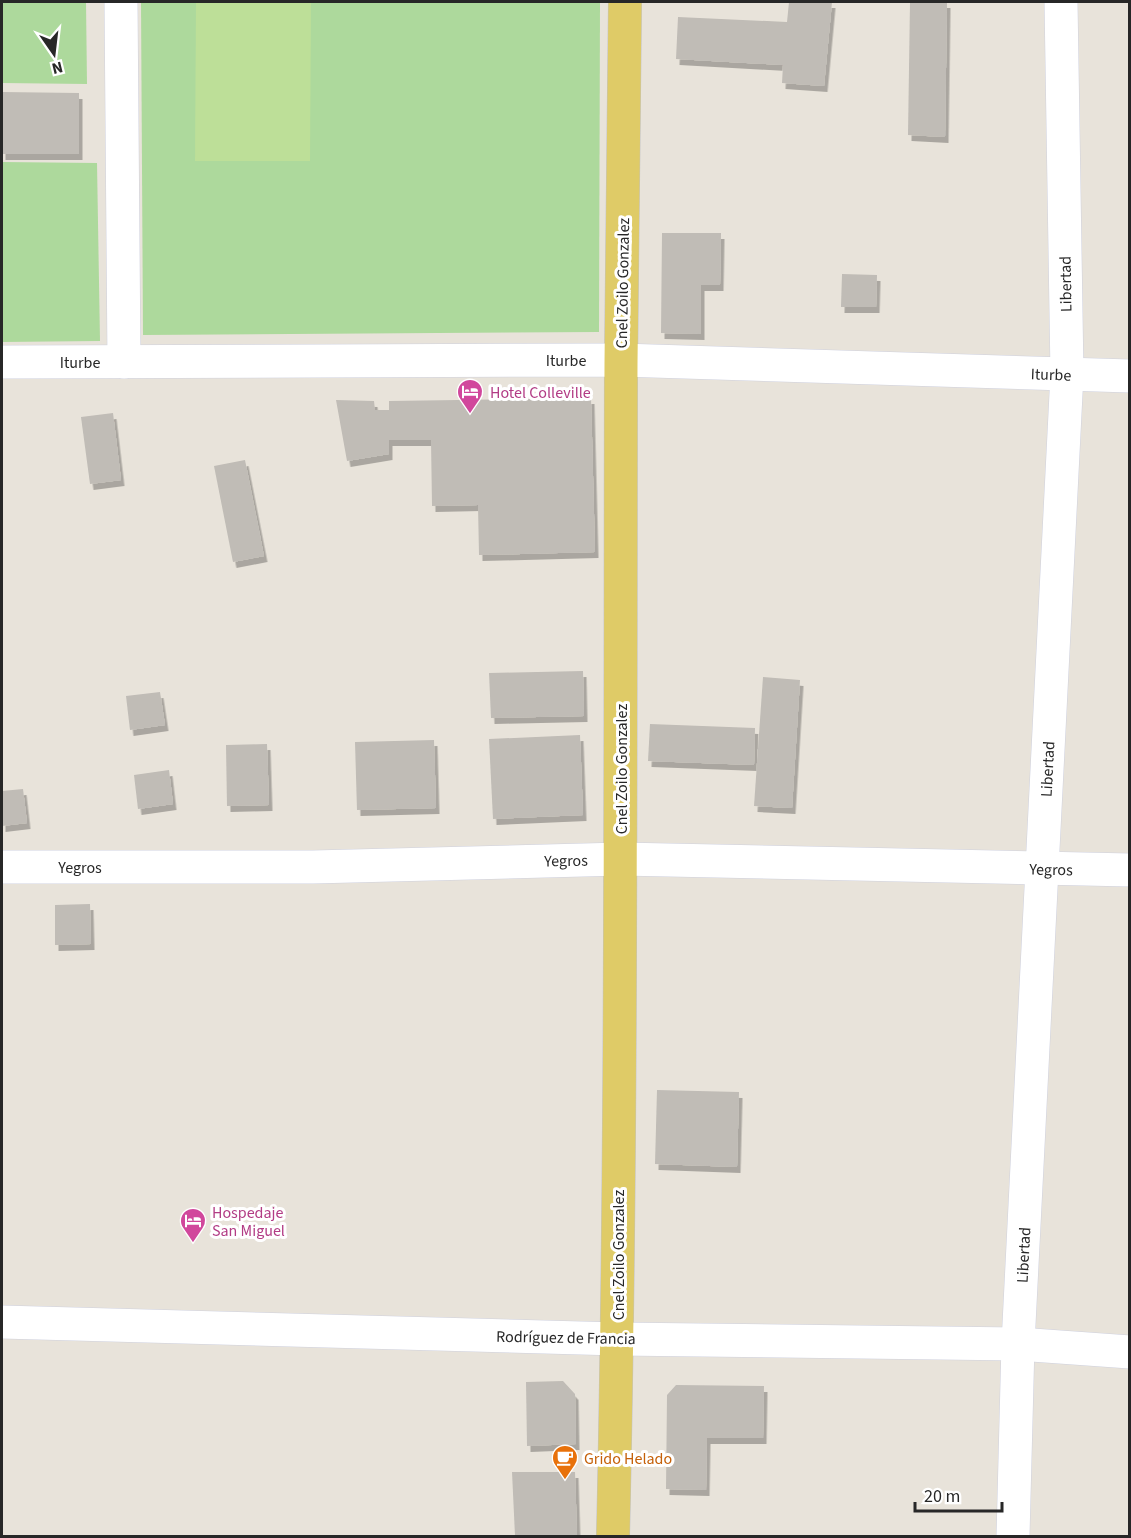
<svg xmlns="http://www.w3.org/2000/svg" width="1131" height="1538" viewBox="0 0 1131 1538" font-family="'Source Sans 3',sans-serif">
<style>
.green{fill:#add99c}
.pitch{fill:#bddf98}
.building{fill:#c0bcb6;filter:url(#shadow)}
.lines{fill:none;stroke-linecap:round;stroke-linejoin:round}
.minor-casing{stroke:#cfd1de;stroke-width:34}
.major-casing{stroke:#c3c3c3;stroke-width:34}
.minor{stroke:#fff;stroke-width:33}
.major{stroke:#dfcb67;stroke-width:33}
.labels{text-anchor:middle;stroke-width:6;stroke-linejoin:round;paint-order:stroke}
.street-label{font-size:16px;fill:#272727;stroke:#fff}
.hotel-label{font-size:16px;fill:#b23c85;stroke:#fff;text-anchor:start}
.food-label{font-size:16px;fill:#c56008;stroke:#fff;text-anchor:start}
</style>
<defs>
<filter id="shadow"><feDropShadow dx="3.5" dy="6" stdDeviation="0" flood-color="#0004"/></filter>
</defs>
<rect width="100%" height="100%" fill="#e8e3da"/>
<!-- green -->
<g class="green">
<polygon points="2,2 86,2 87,84 2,83"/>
<polygon points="141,2 600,2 599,332 143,335"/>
<polygon points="2,162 97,163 100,341 2,342"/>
</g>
<!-- pitch -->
<polygon class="pitch" points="196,2 311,2 310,161 195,161"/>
<!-- building -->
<g class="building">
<polygon points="789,2 832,2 824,86 782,83 783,65 676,59 678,17 787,22"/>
<polygon points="910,2 947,2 945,137 908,135"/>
<polygon points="2,92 79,93 79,154 2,154"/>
<polygon points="662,233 721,233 720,285 701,285 701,334 661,333"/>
<polygon points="842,274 877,275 876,307 841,307"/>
<polygon points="591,398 595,552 479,555 478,505 432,506 431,440 389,440 389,454 347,461 336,400 374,401 375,410 389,410 389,401"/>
<polygon points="113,413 121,480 90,484 81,417"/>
<polygon points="245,460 264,556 233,562 214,466"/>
<polygon points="583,671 584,716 491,718 489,673"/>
<polygon points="763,677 800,680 792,808 754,806"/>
<polygon points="160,692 165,725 130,730 126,696"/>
<polygon points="650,724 755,728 754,765 648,761"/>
<polygon points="580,735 583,815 493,819 489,739"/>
<polygon points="434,740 436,808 357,810 355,742"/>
<polygon points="267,744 269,805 227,806 226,745"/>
<polygon points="169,770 173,804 138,809 134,775"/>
<polygon points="23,789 27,823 2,826 2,791"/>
<polygon points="90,904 91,944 55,945 55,905"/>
<polygon points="657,1090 739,1092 737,1167 655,1164"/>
<polygon points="563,1381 575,1394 576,1444 527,1446 526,1382"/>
<polygon points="676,1385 764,1386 763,1438 707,1438 706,1490 666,1489 667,1395"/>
<polygon points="512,1472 575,1472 577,1536 515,1536"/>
</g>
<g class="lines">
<defs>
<g id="minor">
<polyline points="121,2 124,362"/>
<polyline points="2,362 621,360 1130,376"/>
<polyline points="2,867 313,867 621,859 1130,870"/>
<polyline points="2,1322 618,1339 1018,1344 1130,1352"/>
<polyline points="1013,1536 1018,1344 1067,374 1061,2"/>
</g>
<path id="major" d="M613 1536C622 1146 620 755 621 364 622 243 624 122 625 2"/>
</defs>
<!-- minor casing -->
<use href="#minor" class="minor-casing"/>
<!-- major casing -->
<use href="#major" class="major-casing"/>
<!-- minor -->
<use href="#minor" class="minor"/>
<!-- major -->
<use href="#major" class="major"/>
</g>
<!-- icons -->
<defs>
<symbol id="hotel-pin" viewBox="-11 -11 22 30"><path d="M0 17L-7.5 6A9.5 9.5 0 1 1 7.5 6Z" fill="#d1479c" stroke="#fff"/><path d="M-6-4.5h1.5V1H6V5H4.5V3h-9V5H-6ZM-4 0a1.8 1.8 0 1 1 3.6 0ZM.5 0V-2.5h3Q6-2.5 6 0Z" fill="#fff"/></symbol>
<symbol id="cafe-pin" viewBox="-11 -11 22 30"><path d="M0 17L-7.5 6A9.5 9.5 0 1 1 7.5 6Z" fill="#e8710a" stroke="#fff"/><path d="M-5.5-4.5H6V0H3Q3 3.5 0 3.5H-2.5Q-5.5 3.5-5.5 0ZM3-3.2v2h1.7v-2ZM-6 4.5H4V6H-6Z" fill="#fff"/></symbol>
</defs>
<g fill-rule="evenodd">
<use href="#hotel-pin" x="455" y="377" width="30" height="40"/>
<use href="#hotel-pin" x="178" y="1206" width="30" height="40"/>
<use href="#cafe-pin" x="550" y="1443" width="30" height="40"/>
</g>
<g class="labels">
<!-- street labels -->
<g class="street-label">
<text transform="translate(622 283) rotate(-89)" y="6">Cnel Zoilo Gonzalez</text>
<text transform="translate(1065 284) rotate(-91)" y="6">Libertad</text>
<text x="566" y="366">Iturbe</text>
<text x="80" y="368">Iturbe</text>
<text transform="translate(1051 374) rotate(2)" y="6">Iturbe</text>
<text transform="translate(621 769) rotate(-90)" y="6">Cnel Zoilo Gonzalez</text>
<text transform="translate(1047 769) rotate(-87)" y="6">Libertad</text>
<text transform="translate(566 860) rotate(-1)" y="6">Yegros</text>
<text x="80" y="873">Yegros</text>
<text transform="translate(1051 869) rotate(1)" y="6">Yegros</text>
<text transform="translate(618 1255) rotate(-90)" y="6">Cnel Zoilo Gonzalez</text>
<text transform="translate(1023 1255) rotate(-87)" y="6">Libertad</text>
<text transform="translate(566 1337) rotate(1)" y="6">Rodríguez de Francia</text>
</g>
<!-- hotel labels -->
<g class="hotel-label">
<text x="490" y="398">Hotel Colleville</text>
<text x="212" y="1218">Hospedaje<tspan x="212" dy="18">San Miguel</tspan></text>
</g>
<!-- food labels -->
<g class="food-label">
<text x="584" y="1464">Grido Helado</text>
</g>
</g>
<!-- border -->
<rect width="1131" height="1538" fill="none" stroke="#272727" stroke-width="6"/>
<!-- north arrow -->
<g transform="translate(54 54) rotate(166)" stroke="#ffffff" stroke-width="4.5" paint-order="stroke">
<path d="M0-4.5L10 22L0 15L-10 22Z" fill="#272727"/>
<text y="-9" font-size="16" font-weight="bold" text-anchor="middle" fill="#272727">N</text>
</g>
<!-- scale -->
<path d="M915 1502v9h87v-9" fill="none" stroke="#272727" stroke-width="3"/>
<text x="924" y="1502" font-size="18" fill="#272727" stroke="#ffffff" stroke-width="4.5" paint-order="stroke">20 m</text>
</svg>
